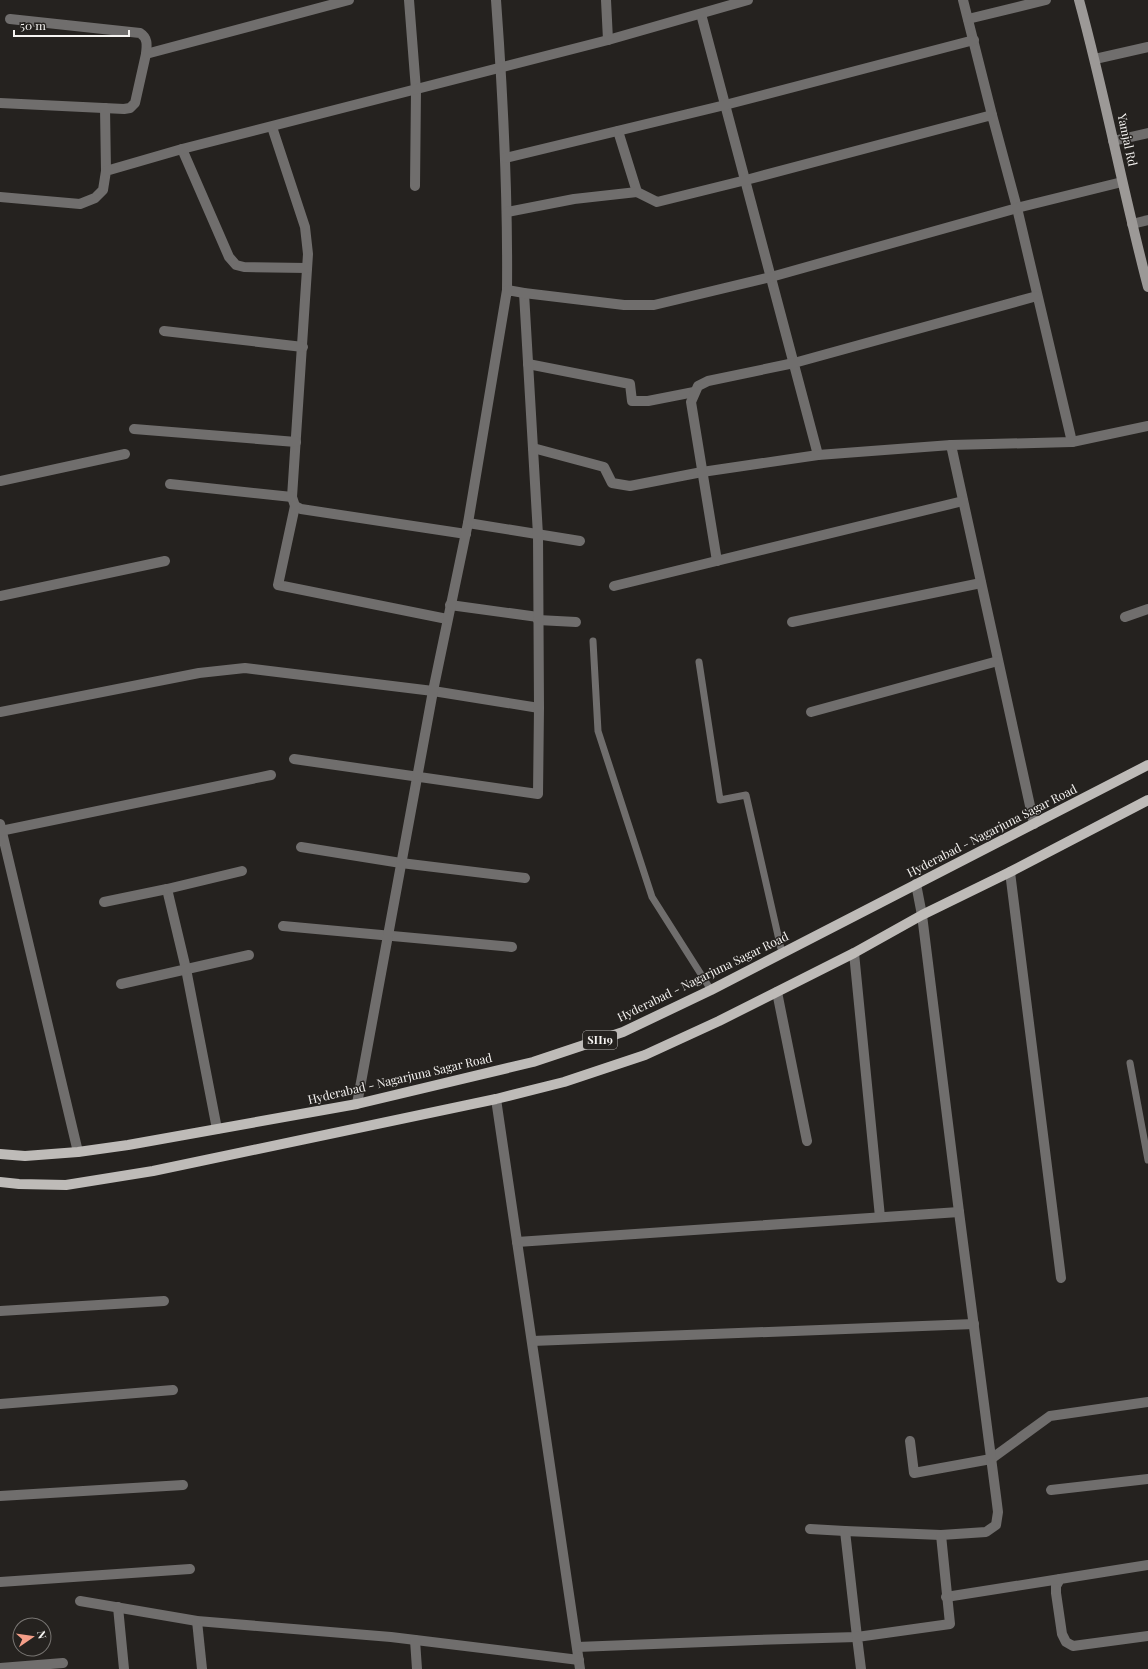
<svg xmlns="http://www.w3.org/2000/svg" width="1148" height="1669" viewBox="0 0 1148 1669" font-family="'Playfair Display',serif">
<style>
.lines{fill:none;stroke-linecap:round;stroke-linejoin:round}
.lane{stroke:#706e6d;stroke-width:7}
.street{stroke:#706e6d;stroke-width:10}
.secondary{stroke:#9c9997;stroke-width:10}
.primary{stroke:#bebbb8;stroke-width:10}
.labels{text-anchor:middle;stroke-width:3;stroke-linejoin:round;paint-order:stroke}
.shield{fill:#25221f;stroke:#b7b5b3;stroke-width:1}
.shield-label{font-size:11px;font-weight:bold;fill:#f6f4f2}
.street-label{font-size:12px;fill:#f6f4f2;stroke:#25221f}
</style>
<rect width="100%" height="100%" fill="#25221f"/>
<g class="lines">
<!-- lane -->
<g class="lane">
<polyline points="593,641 598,731 652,897 711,990"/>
<polyline points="699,662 720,800 746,795 782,953"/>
<polyline points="1130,1063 1148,1160"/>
</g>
<!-- street -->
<g class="street">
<polyline points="409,0 416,90 415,186"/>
<path d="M496 0C503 96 508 193 507 290"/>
<polyline points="606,0 608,40"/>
<polyline points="963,0 992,115"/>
<polyline points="701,14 818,455"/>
<path d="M10 19 140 33C148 38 147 45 146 54"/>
<polyline points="968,19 1046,0"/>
<polyline points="1095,59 1148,47"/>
<polyline points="0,103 124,109 130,108 135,103 146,54 349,0"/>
<polyline points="105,108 106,171"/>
<polyline points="272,127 305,227 308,254 292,497 295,506 301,509 466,534"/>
<polyline points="618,131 637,192 657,202 746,180 992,115 1017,208 1072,442"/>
<polyline points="1113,141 1148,133"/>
<polyline points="182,149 229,257 236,265 244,267 307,268"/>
<polyline points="505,158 725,105 974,40"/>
<polyline points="0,197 80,204 95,198 103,190 106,171 182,149 608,40 748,0"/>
<polyline points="507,212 574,199 637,192"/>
<polyline points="1132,224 1148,220"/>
<polyline points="164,331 303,347"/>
<polyline points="528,364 630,384 632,401 648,401 694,392"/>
<polyline points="134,429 296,442"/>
<polyline points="951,445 1034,824"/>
<polyline points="533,448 604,467 612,483 630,486 702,472 818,455 951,445 1072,442 1148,426"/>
<polyline points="0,481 125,454"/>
<polyline points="170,484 292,497"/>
<polyline points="295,506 278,585 447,619"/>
<polyline points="468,523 580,541"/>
<polyline points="717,561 691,402 698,386 708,381 794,363 1037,296"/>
<polyline points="614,586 963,501"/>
<polyline points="0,596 165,561"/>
<polyline points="450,605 538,617"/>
<polyline points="1125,617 1148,609"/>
<polyline points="538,620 576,622"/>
<polyline points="792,622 981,583"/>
<polyline points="0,712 199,673 245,668 433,691 539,708"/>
<polyline points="811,712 998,661"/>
<polyline points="294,759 538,794 539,708 538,535 524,293"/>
<polyline points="0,824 78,1152"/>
<polyline points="0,831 271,775"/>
<polyline points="301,847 401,863 525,878"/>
<polyline points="1010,872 1061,1278"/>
<polyline points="167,889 186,969 217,1129"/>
<polyline points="104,902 167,889 242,871"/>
<polyline points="283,926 512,947"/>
<polyline points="854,953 880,1217"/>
<polyline points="121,984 249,955"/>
<polyline points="777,992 807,1141"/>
<polyline points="496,1099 580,1669"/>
<polyline points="357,1104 433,691 468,523 507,290 524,293 624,305 654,305 771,277 1017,208 1122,182"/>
<polyline points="517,1242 959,1212"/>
<polyline points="0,1311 164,1301"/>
<polyline points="532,1341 974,1324"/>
<polyline points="0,1404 173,1390"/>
<polyline points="910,1441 914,1473 991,1459 1050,1416 1148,1402"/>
<polyline points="1051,1490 1148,1479"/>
<polyline points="0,1496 183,1485"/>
<polyline points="810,1529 845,1531"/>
<polyline points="1148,1565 1060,1579 1056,1586 1056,1593 1062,1634 1066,1642 1073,1646 1148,1636"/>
<polyline points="0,1582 190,1569"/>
<polyline points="946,1597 1060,1579"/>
<polyline points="80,1601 197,1621 391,1637 579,1660"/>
<polyline points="118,1607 124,1669"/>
<polyline points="197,1621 202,1669"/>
<polyline points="415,1640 417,1669"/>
<polyline points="577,1647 756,1640 857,1637 845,1531 941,1535 986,1532 996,1525 998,1512 996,1496 959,1212 922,915 916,884"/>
<polyline points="0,1668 63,1663"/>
<polyline points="861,1669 857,1637 950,1624 941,1535"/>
</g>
<!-- secondary -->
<path class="secondary" d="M1079 0C1105 95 1123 192 1148 287"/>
<!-- primary -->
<g class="primary">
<polyline points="0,1154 25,1156 78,1152 128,1145 357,1104 533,1062 623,1032 711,990 1148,765"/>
<polyline points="0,1182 19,1184 66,1185 153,1171 496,1099 564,1082 645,1055 719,1021 854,953 922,915 1010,872 1148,800"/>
</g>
</g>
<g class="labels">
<!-- shield labels -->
<rect class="shield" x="583" y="1031" width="34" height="18" rx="3"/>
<g class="shield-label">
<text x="600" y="1044">SH19</text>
</g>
<!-- street labels -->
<g class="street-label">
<text transform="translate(1127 140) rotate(78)" y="4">Yamjal Rd</text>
<text transform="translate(992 831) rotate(-27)" y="4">Hyderabad - Nagarjuna Sagar Road</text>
<text transform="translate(703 977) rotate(-26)" y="4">Hyderabad - Nagarjuna Sagar Road</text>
<text transform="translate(400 1079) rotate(-13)" y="4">Hyderabad - Nagarjuna Sagar Road</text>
</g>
</g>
<!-- north arrow -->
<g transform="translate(32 1637) rotate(77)"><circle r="19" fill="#25221f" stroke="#797673"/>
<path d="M0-3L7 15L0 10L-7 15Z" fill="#f49e88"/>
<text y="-6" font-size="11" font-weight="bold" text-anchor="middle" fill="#f6f4f2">N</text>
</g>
<!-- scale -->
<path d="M14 30v6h115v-6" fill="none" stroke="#f6f4f2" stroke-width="2"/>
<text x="20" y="30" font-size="12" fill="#f6f4f2" stroke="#25221f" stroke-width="3" paint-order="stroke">50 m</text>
</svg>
